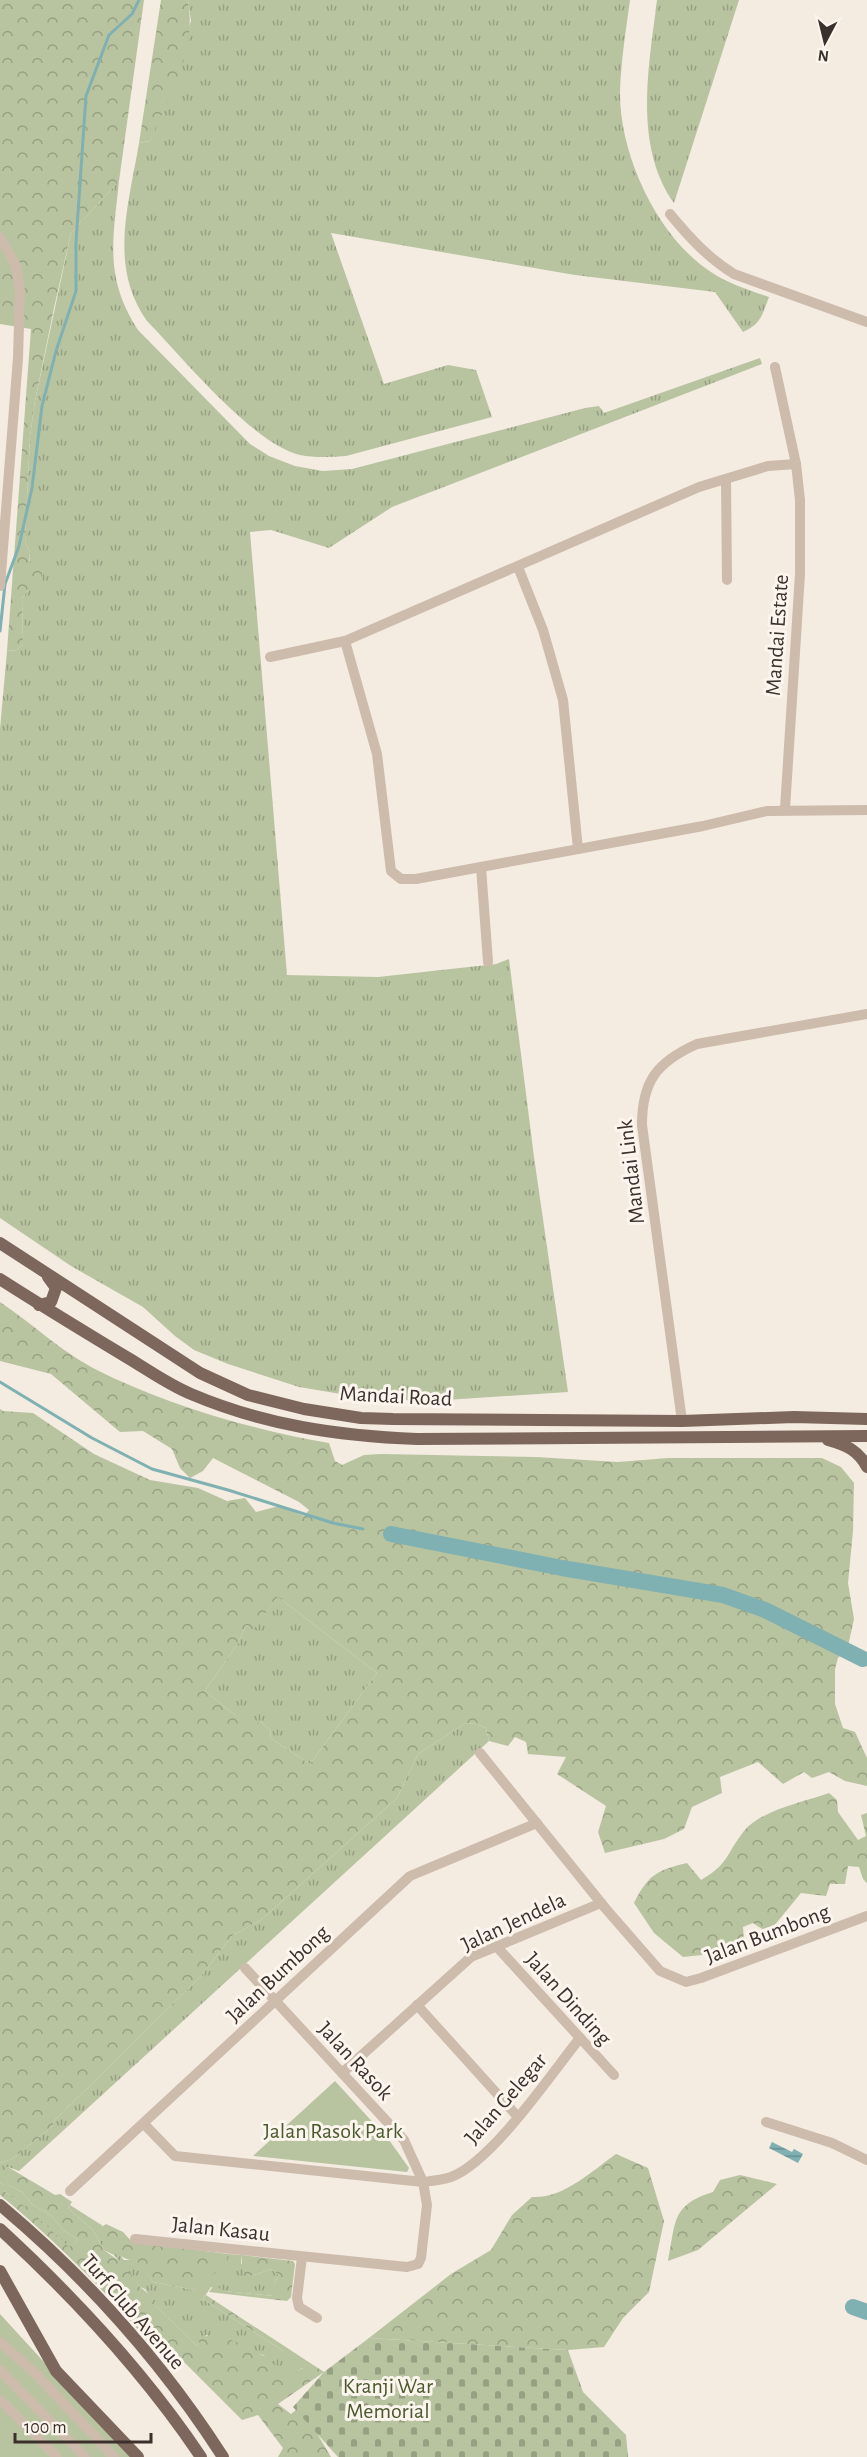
<svg xmlns="http://www.w3.org/2000/svg" width="867" height="2457" viewBox="0 0 867 2457" font-family="'Alegreya Sans',sans-serif">
<style>
.grass{fill:url(#grass-tufts)}
.forest{fill:url(#forest-crowns);fill-rule:evenodd}
.cemetery{fill:url(#cemetery-stones)}
.park{fill:#b8c4a0}
.water{fill:url(#water-rules)}
.lines{fill:none;stroke-linecap:round;stroke-linejoin:round}
.stream{stroke:#7fb0b2;stroke-width:3}
.river{stroke:#7fb0b2;stroke-width:16}
.minor{stroke:#cdbbac;stroke-width:10}
.major{stroke:#7d675c;stroke-width:12}
.labels{text-anchor:middle;stroke-width:6;stroke-linejoin:round;paint-order:stroke}
.street-label{font-size:22px;fill:#3b302b;stroke:#fbf5ee}
.park-label{font-size:22px;fill:#4a5a2e;stroke:#fbf5ee}
</style>
<defs>
<pattern id="grass-tufts" width="24" height="20" patternUnits="userSpaceOnUse" patternTransform="scale(1.5)"><rect width="24" height="20" fill="#b8c4a0"/><path d="M3 7l-1-3M5 7V3M7 7l1-3M15 17l-1-3M17 17v-4M19 17l1-3" fill="none" stroke="#97a083"/></pattern>
<pattern id="forest-crowns" width="20" height="18" patternUnits="userSpaceOnUse" patternTransform="scale(1.5)"><rect width="20" height="18" fill="#b8c4a0"/><path d="M2 6a3 3 0 1 1 6 0M12 15a3 3 0 1 1 6 0" fill="none" stroke="#97a083"/></pattern>
<pattern id="cemetery-stones" width="16" height="16" patternUnits="userSpaceOnUse" patternTransform="scale(1.5)"><rect width="16" height="16" fill="#b8c4a0"/><path d="M2 7V4a2 2 0 0 1 4 0v3zM10 15v-3a2 2 0 0 1 4 0v3z" fill="#97a083"/></pattern>
<pattern id="water-rules" width="6" height="5" patternUnits="userSpaceOnUse" patternTransform="scale(1.5)"><rect width="6" height="5" fill="#7fb0b2"/><path d="M0 2.5h6" fill="none" stroke="#699091"/></pattern>
</defs>
<rect width="100%" height="100%" fill="#f4ebe1"/>
<!-- grass -->
<g class="grass">
<path d="M188 0H630C626 30 621 60 620 91 619 154 657 237 711 272 729 284 749 290 769 297 762 315 761 324 743 332L715 292 575 275 331 233 384 384 448 365 476 370 492 417 346 456C331 457 315 458 300 455 253 444 182 357 147 321 108 266 129 204 139 143L150 141 191 21Z"/>
<path d="M657 0H739L674 203C633 145 649 66 657 0Z"/>
<path d="M119 181C113 240 104 277 138 330L250 444 269 456 295 466 323 471 352 469 585 408 599 406 604 413 760 358 762 364 392 507 329 548 271 530 250 532 287 975 378 977 496 964 509 959 534 1157 568 1392 430 1401 371 1399 299 1387 228 1364 194 1350 175 1336 143 1307 71 1266 0 1218V729L7 651 17 650 23 644 22 599 28 589 30 552 25 543 30 436 35 401 71 233Z"/>
<polygon points="278,1597 377,1673 310,1764 270,1738 271,1731 261,1722 252,1725 235,1715 205,1691 238,1643 246,1625 253,1629"/>
<polygon points="475,1723 486,1728 489,1741 19,2171 8,2167 1,2173 10,2186 22,2192 32,2204 52,2216 63,2230 76,2238 77,2242 69,2248 38,2218 3,2190 4,2185 0,2182 0,2163 12,2159 52,2127 55,2120 200,1977 233,1935 261,1920 397,1798 418,1754 464,1724"/>
<polygon points="70,2205 103,2226 99,2230 124,2260 137,2260 153,2282 194,2290 228,2254 242,2255 241,2263 251,2276 271,2269 279,2275 274,2284 274,2296 224,2291 211,2287 203,2299 282,2350 304,2367 286,2378 263,2355 206,2335 199,2346 195,2344 156,2306 145,2289 140,2287 114,2255 104,2250 93,2230 68,2208"/>
</g>
<!-- forest -->
<g class="forest">
<polygon points="0,0 144,0 119,181 71,233 54,308 35,401 30,436 25,543 30,552 29,563 42,572 41,585 28,589 22,599 23,644 17,650 7,651 31,329 0,324"/>
<path d="M161 0H188C197 52 170 94 150 141L139 143Z"/>
<path d="M0 1302C32 1323 59 1350 93 1368 163 1404 252 1430 329 1443L335 1461 342 1465 364 1455 381 1454 536 1457 618 1462 668 1458H822L841 1467 854 1483 853 1531 848 1583 854 1619 848 1646 838 1658 835 1669V1704L843 1728 855 1732 867 1758V1786L845 1781 829 1772 812 1778 804 1772 783 1784 758 1762 720 1777 722 1793 692 1807 684 1829 664 1839 605 1853 598 1832 606 1806 557 1774 566 1757 528 1754 526 1742 515 1737 508 1746 489 1741 486 1728 475 1723 464 1724 418 1754 397 1798 261 1920 233 1935 200 1977 55 2120 52 2127 12 2159 0 2163V1409L3 1411 33 1413 94 1454 150 1480 198 1488 227 1501 245 1498 256 1512 279 1506 304 1516 309 1510 299 1502 213 1458 203 1471 190 1478 180 1468 172 1449 143 1431 120 1432 51 1374 0 1361ZM278 1597 377 1673 310 1764 270 1738 271 1731 261 1722 252 1724 235 1715 205 1691 238 1643 246 1625 253 1630Z"/>
<path d="M829 1793 837 1800 838 1812 858 1840 866 1836 861 1815 867 1813V1883L863 1879 859 1867 848 1866 845 1884H830L826 1896 801 1893 773 1927 762 1929 753 1923 743 1927 744 1941 711 1954 683 1957 654 1933 634 1903C648 1875 657 1870 687 1863L701 1880C729 1864 726 1854 744 1831 761 1810 804 1802 829 1793Z"/>
<path d="M616 2154 648 2168 664 2221 649 2292 623 2318 604 2347 568 2350 369 2338 451 2274 491 2250 512 2215 532 2197C563 2199 592 2171 616 2154Z"/>
<path d="M8 2167 55 2195 60 2194 72 2202 68 2208 93 2230 104 2250 122 2263 140 2287 155 2299 156 2306 195 2344 199 2346V2338C217 2331 246 2345 262 2355 271 2360 279 2370 286 2377L303 2368 282 2350 203 2299 206 2295 324 2372 278 2404 291 2414 331 2381 315 2430 331 2457H278L283 2448 258 2415 242 2420 178 2356 164 2360C114 2300 61 2245 0 2195V2182L4 2185V2191L24 2206 30 2207 37 2212 38 2218 69 2247 77 2242 76 2238 63 2230 52 2216 32 2204 22 2192 10 2186 0 2173Z"/>
<path d="M740 2175 777 2184 698 2250 668 2261C676 2222 671 2205 713 2192L720 2180Z"/>
<path d="M106 2224 123 2232 132 2242 228 2254 226 2264 194 2290 153 2282 137 2261C117 2260 110 2245 98 2230Z"/>
<polygon points="242,2255 293,2261 295,2264 291,2297 287,2301 209,2292 214,2285 225,2291 274,2296 274,2284 279,2275 271,2269 251,2276 242,2270"/>
</g>
<!-- cemetery -->
<polygon class="cemetery" points="369,2338 568,2350 583,2392 626,2435 628,2457 338,2457 293,2407 324,2372"/>
<!-- park -->
<g class="park">
<polygon points="335,2081 389,2140 409,2168 407,2172 253,2156"/>
<polygon points="0,2314 131,2457 0,2457"/>
</g>
<!-- water -->
<polygon class="water" points="772,2142 792,2152 794,2149 803,2154 798,2163 769,2148"/>
<g class="lines">
<!-- stream -->
<g class="stream">
<polyline points="0,631 5,584 19,546 32,488 42,406 56,351 76,291 76,242 86,96 109,35 132,14 139,0"/>
<polyline points="0,1382 92,1438 152,1469 228,1490 333,1523 363,1529"/>
</g>
<!-- river -->
<g class="river">
<polyline points="391,1534 562,1568 723,1595 765,1610 863,1659"/>
<polyline points="853,2307 867,2312"/>
</g>
<!-- minor -->
<g class="minor">
<path d="M670 214C689 237 708 258 734 274L867 322"/>
<polyline points="0,237 16,266 20,291 18,358 0,586"/>
<polyline points="775,367 796,464 800,500 800,574 785,809"/>
<polyline points="726,479 727,580"/>
<polyline points="518,567 543,630 563,700 578,849"/>
<polyline points="345,641 377,754 391,871 401,879 416,879 481,867 703,826 767,811 867,810"/>
<polyline points="270,657 345,641 699,487 768,466 796,464"/>
<polyline points="481,867 488,962"/>
<path d="M682 1421 642 1125C642 1081 657 1062 697 1044L867 1014"/>
<polyline points="480,1753 606,1909 660,1971 686,1982 701,1978 867,1916"/>
<polyline points="497,1947 614,2075"/>
<polyline points="417,2005 518,2117"/>
<polyline points="342,2073 471,1957 601,1903"/>
<polyline points="766,2122 832,2143 867,2160"/>
<path d="M144 2124 175 2156 423 2182C432 2181 442 2180 451 2177 492 2162 551 2074 580 2038"/>
<polyline points="70,2191 410,1876 537,1823"/>
<polyline points="135,2239 407,2267 418,2264 421,2258 427,2205 423,2182 404,2140 245,1968"/>
<polyline points="302,2257 297,2298 299,2307 317,2318"/>
<polyline points="0,2342 36,2374 114,2457"/>
<polyline points="0,2370 85,2457"/>
<polyline points="0,2400 57,2457"/>
</g>
<!-- major -->
<g class="major">
<polyline points="0,1243 200,1373 248,1395 304,1409 361,1418 393,1419 682,1421 794,1417 867,1419"/>
<path d="M0 1279C42 1306 85 1332 128 1358 148 1370 169 1385 191 1394 264 1425 338 1436 417 1439L867 1436"/>
<polyline points="39,1305 51,1302 56,1288 48,1277"/>
<path d="M828 1440C846 1445 858 1450 867 1467"/>
<path d="M0 2205C87 2278 162 2362 223 2457"/>
<path d="M0 2229C75 2298 144 2372 201 2457"/>
<polyline points="0,2271 56,2371 138,2457"/>
</g>
</g>
<g class="labels">
<!-- street labels -->
<g class="street-label">
<text transform="translate(776 635) rotate(-86)" y="8">Mandai Estate</text>
<text transform="translate(630 1172) rotate(-97)" y="8">Mandai Link</text>
<text transform="translate(396 1395) rotate(3)" y="8">Mandai Road</text>
<text transform="translate(513 1921) rotate(-25)" y="8">Jalan Jendela</text>
<text transform="translate(767 1933) rotate(-21)" y="8">Jalan Bumbong</text>
<text transform="translate(277 1973) rotate(-43)" y="8">Jalan Bumbong</text>
<text transform="translate(569 1998) rotate(48)" y="8">Jalan Dinding</text>
<text transform="translate(356 2060) rotate(47)" y="8">Jalan Rasok</text>
<text transform="translate(505 2098) rotate(-49)" y="8">Jalan Gelegar</text>
<text transform="translate(221 2228) rotate(6)" y="8">Jalan Kasau</text>
<text transform="translate(134 2311) rotate(49)" y="8">Turf Club Avenue</text>
</g>
<!-- park labels -->
<g class="park-label">
<text x="333" y="2138">Jalan Rasok Park</text>
<text x="388" y="2393">Kranji War<tspan x="388" dy="25">Memorial</tspan></text>
</g>
</g>
<!-- north arrow -->
<g transform="translate(825 42) rotate(187)" stroke="#fbf5ee" stroke-width="4.5" paint-order="stroke">
<path d="M0-4.5L10 22L0 15L-10 22Z" fill="#3b302b"/>
<text y="-9" font-size="16" font-weight="bold" text-anchor="middle" fill="#3b302b">N</text>
</g>
<!-- scale -->
<path d="M15 2433v9h136v-9" fill="none" stroke="#3b302b" stroke-width="3"/>
<text x="24" y="2433" font-size="18" fill="#3b302b" stroke="#fbf5ee" stroke-width="4.5" paint-order="stroke">100 m</text>
</svg>
